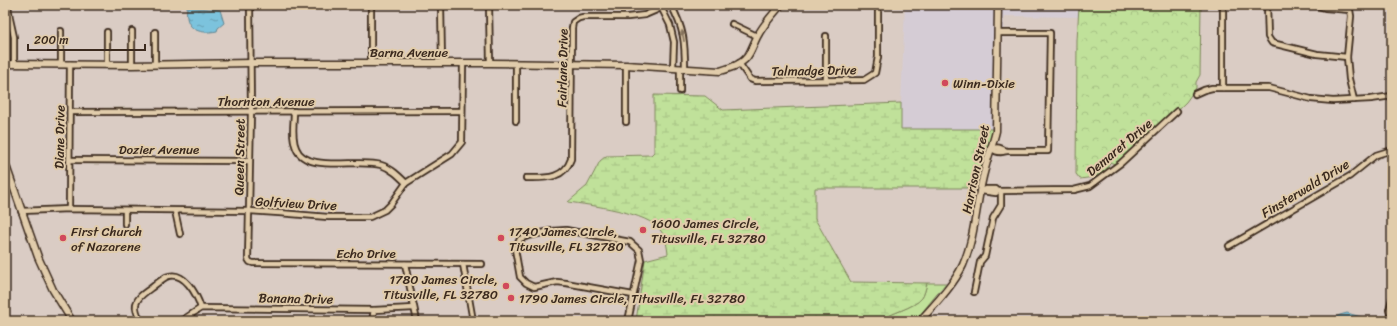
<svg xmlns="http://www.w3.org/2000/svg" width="1397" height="326" viewBox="0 0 1397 326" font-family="Sriracha,sans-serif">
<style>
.built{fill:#d5ccd5}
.grass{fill:#c0e19a;stroke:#7e865c}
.forest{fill:url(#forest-crowns);stroke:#7e865c}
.wetland{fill:url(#wetland-marsh);stroke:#7e865c}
.water{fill:url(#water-ripples);stroke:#628691}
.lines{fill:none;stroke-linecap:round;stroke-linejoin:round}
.street-casing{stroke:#3b2a1e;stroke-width:8}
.secondary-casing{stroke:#3b2a1e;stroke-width:9}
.street{stroke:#e1ccab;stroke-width:4.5}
.secondary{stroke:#e1ccab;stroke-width:6}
.oneway{fill:#86735d}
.poi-dot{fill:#d1495b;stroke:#e1ccab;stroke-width:1.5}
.labels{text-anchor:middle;stroke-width:4;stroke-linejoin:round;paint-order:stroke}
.street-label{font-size:13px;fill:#3b2a1e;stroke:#e1ccab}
.poi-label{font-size:13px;fill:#3b2a1e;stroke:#e1ccab;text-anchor:start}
</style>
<defs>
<pattern id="forest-crowns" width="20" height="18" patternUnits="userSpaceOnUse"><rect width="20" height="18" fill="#c0e19a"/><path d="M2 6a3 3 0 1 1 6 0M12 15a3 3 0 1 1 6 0" fill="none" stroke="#a6c184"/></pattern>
<pattern id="wetland-marsh" width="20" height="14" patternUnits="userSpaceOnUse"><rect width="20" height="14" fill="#c0e19a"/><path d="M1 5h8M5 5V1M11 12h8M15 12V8" fill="none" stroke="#a6c184"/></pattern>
<pattern id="water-ripples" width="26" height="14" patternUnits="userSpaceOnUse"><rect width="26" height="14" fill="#7cc3dd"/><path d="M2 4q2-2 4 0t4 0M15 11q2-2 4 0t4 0" fill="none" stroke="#679fb3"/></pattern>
</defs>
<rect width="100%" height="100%" fill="#daccc4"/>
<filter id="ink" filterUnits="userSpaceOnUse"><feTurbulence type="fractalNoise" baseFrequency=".025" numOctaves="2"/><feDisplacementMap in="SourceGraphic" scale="8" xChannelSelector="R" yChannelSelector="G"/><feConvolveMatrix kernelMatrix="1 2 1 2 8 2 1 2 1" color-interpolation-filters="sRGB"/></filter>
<g filter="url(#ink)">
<!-- built -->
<g class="built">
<polygon points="905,5 996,5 994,129 900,129"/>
<polygon points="1000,5 1079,5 1079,17 1004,16 1003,31 1000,31"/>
</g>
<!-- grass -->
<path class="grass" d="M927 283H946L915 321H879C890 313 914 308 922 298 924 295 926 288 927 283Z"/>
<!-- forest -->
<path class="forest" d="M1079 5H1201L1200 75 1196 82V88L1186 102 1119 166 1110 162C1105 177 1094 177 1080 179L1076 174 1077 41Z"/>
<!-- wetland -->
<path class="wetland" d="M654 95 705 96 723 110 901 103V129H994L982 174 973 188H815V219L851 282 927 283C926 288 924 295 922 298 914 308 890 313 879 321H636L645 260 668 254C667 246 666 238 661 231 649 212 589 205 568 202L587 186 600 161 606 156 651 155 654 152Z"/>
<!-- water -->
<g class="water">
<path d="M187 7 220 10 224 23 218 28 217 31C197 35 184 28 187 7Z"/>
<polygon points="1347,313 1361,317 1364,321 1329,321 1340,315"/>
</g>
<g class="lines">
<defs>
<g id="street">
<polyline points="8,5 10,19 14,37 14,63"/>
<polyline points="250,5 251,112 248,259 250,262 253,263 482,264"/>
<polyline points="371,5 371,63"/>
<polyline points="441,5 442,63"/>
<polyline points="489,5 490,63"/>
<polyline points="660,5 670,25 674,42 673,68"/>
<path d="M671 5C684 29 685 42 685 69"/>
<polyline points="1223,5 1223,88"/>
<polyline points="1267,5 1268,37 1272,43 1317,54 1347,57"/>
<polyline points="1315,5 1325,8 1350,10 1351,16 1347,57 1349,79 1354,100"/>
<polyline points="732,24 757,36"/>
<polyline points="132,31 132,65"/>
<polyline points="107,32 107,65"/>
<polyline points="155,32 155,64"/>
<polyline points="826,36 826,80"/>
<polyline points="739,63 750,79 755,81 864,80 875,73 878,57 878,5"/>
<polyline points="61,64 61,31"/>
<polyline points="516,64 516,121"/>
<polyline points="680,68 680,91"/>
<polyline points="1195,94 1204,90 1212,88 1269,88 1311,99 1333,101 1371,99 1392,96"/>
<path d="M294 111C294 123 291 137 296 148 306 174 359 158 381 165 391 168 399 176 406 183"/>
<polyline points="70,112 462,111"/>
<polyline points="626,122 626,65"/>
<path d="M992 149C996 152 1001 153 1006 151H1048L1050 33H998"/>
<path d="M992 149C997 146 1001 148 1006 151"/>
<polyline points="70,160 249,161"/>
<path d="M526 178C544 178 564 180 571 159L572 28 573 22 579 18 583 17H628L645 15 668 5"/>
<polyline points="981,191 996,193 998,191 1074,190 1090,186 1121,163 1177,111"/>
<polyline points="985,191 986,189 996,189 998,191"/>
<polyline points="69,209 70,64"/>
<polyline points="21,211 69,209 249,211 279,213 328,217 370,217 385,210 391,204 406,183 452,154 462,142 463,63"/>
<polyline points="175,211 180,234"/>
<polyline points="125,224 125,210"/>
<polyline points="1229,246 1350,176 1376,155 1392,150"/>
<polyline points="405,264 417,321"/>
<polyline points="463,264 473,321"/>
<polyline points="974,292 980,262 985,256 993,218 1001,205 1001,191"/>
<polyline points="1392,299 1389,310 1392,319"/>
<path d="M141 321C138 316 135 310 136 304 138 296 145 293 151 288 155 285 161 280 166 277 184 269 197 295 201 308"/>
<polyline points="181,321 201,308 374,310 414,308"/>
<polyline points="372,321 374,310"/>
<polyline points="628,321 641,260 639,250 630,242 566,230 551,231 528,236 520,239 515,249 520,277 526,283 534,287 557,282 566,283 633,295"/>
</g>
<g id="secondary">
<path d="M5 64 132 65 250 63H490L626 65 720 71C730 68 744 64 749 54 752 49 754 43 757 37 763 25 772 15 781 5"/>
<polyline points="5,163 38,257 53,290 72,321"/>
<path d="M920 321C935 304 953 286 963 265 976 235 976 200 985 169 988 156 993 144 996 131L998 5"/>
</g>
</defs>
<!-- street casing -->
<use href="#street" class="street-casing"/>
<!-- secondary casing -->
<use href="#secondary" class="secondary-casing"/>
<!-- street -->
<use href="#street" class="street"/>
<!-- secondary -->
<use href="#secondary" class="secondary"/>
</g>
<!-- one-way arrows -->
<defs><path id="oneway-solid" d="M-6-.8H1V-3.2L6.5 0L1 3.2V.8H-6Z"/></defs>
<use class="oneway" href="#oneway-solid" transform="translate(683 36) rotate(-101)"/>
</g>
<!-- markers -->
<g class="poi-dot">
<circle cx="945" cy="83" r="4"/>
<circle cx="643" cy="230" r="4"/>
<circle cx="63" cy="238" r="4"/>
<circle cx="501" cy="238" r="4"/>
<circle cx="506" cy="286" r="4"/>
<circle cx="511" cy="298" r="4"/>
</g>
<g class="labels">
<!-- street labels -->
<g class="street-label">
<text x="409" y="57">Barna Avenue</text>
<text transform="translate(562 68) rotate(-89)" y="5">Fairlane Drive</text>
<text transform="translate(814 70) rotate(-1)" y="5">Talmadge Drive</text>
<text x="266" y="106">Thornton Avenue</text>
<text transform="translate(59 137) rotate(-89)" y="5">Diane Drive</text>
<text transform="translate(1119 147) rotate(-40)" y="5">Demaret Drive</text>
<text x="159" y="154">Dozier Avenue</text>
<text transform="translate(239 157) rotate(-89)" y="5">Queen Street</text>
<text transform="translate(975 169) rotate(-78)" y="5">Harrison Street</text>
<text transform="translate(1305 188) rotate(-31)" y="5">Finsterwald Drive</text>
<text transform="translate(296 203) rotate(3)" y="5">Golfview Drive</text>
<text x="366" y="258">Echo Drive</text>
<text transform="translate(296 298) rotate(1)" y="5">Banana Drive</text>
</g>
<!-- poi labels -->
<g class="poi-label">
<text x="953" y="88">Winn-Dixie</text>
<text x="651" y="228">1600 James Circle,<tspan x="651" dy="15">Titusville, FL 32780</tspan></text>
<text x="71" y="236">First Church<tspan x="71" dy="15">of Nazarene</tspan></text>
<text x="509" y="236">1740 James Circle,<tspan x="509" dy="15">Titusville, FL 32780</tspan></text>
<text x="498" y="284" text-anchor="end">1780 James Circle,<tspan x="498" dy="15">Titusville, FL 32780</tspan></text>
<text x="519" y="303">1790 James Circle, Titusville, FL 32780</text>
</g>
</g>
<!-- margin -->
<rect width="1397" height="326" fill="none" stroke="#e1ccab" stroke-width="20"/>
<rect x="10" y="10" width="1377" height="306" fill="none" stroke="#3b2a1e" stroke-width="1.5" filter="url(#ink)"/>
<!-- scale -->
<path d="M28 44v6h117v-6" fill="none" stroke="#3b2a1e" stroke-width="2"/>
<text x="34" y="44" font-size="12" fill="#3b2a1e" stroke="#e1ccab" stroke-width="3" paint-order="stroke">200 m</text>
</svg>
